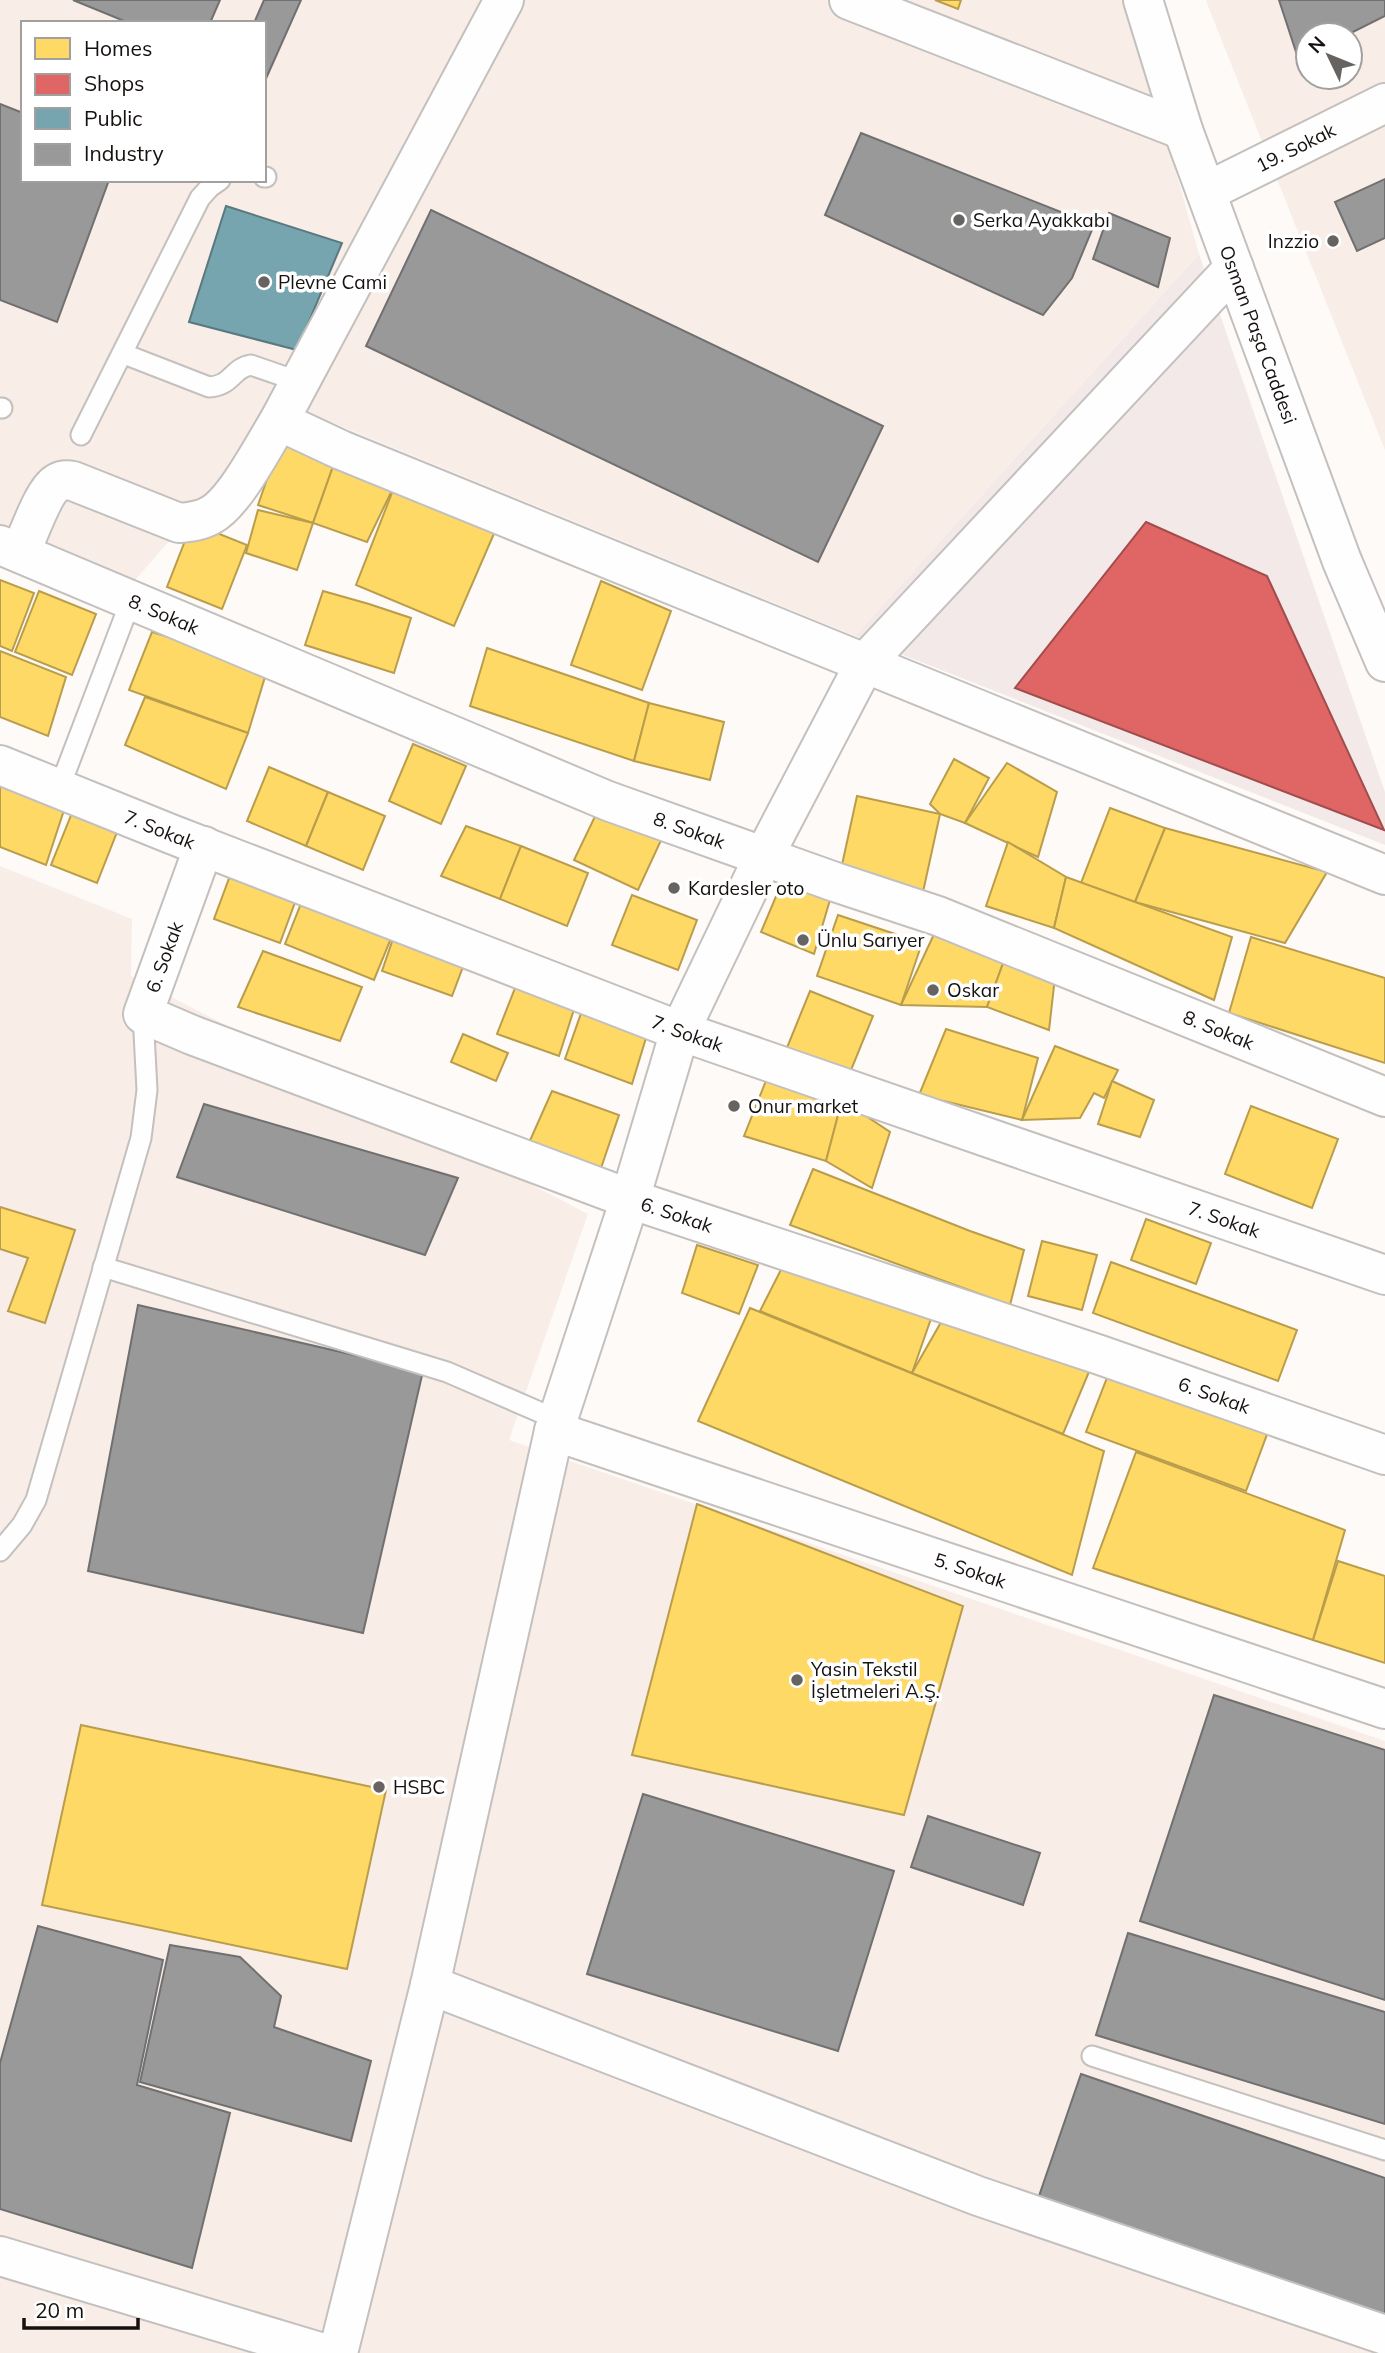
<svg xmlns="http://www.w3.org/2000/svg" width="1385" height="2353" viewBox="0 0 1385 2353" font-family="Mulish,sans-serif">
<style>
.commercial{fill:#f3e9e9}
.built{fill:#f8ede7;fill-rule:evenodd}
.homes{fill:#ffd966;stroke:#b99d4c;stroke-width:2}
.shops{fill:#e06666;stroke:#a34c4c;stroke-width:2}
.public{fill:#76a5af;stroke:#59797f;stroke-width:2}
.industry{fill:#999;stroke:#717070;stroke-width:2}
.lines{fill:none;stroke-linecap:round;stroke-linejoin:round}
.service-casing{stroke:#c3c0be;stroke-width:23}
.minor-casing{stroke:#c3c0be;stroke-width:42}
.tertiary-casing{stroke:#c3c0be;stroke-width:42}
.service{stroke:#fffefe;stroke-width:19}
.minor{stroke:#fffefe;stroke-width:38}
.tertiary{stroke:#fffefe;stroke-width:38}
.poi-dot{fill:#666361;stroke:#fff;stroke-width:2.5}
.labels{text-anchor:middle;stroke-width:7;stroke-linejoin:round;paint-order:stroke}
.street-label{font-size:19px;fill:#15110f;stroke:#fff}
.poi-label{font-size:19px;fill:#15110f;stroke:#fff;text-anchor:start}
</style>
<rect width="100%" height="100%" fill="#fdfaf8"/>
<!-- commercial -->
<polygon class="commercial" points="1199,254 1385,792 1385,845 855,636"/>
<!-- built -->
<g class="built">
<path d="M0 0H1128L1199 254 855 636 289 405 135 580 0 530ZM23 23H264V180H23Z"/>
<path d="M1206 0H1385V450L1208 6ZM1308 35H1350V77H1308Z"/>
<polygon points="0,866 132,919 131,976 588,1214 509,1440 1385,1741 1385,2353 0,2353"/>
</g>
<!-- homes -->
<g class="homes">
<polygon points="935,0 961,0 958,9"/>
<polygon points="281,439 336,458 313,523 258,505"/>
<polygon points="336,458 397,480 367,542 313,523"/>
<polygon points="397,480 499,522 454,626 356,585"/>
<polygon points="258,510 313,523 297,570 246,553"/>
<polygon points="192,523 247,545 222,609 167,587"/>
<polygon points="0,580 34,593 12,651 0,646"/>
<polygon points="601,581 671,611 642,690 571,665"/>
<polygon points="39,591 96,614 72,675 15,652"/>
<polygon points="323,591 369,604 411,618 394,673 305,645"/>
<polygon points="152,632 268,667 248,733 129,690"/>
<polygon points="487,648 649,703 634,761 470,706"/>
<polygon points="0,651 66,677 48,736 0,717"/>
<polygon points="145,697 248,733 226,789 125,745"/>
<polygon points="649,703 724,722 710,780 634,761"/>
<polygon points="413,744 466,766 441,824 389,801"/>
<polygon points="954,759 989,778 965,823 940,814 930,804"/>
<polygon points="1007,763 1057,792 1038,857 965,823"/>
<polygon points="269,767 328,792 306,846 247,821"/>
<polygon points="0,780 65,807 46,865 0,847"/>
<polygon points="328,792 385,816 363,870 306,846"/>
<polygon points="857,796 940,814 923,892 840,874"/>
<polygon points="600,806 663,836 638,890 574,860"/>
<polygon points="74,808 119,827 97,883 51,865"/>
<polygon points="1110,808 1165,828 1135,902 1081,883"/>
<polygon points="466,826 521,846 500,899 441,876"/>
<polygon points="1165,828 1327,872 1285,943 1135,902"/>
<polygon points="1008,842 1066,877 1054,928 986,906"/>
<polygon points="521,846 588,873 567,926 500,899"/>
<polygon points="231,873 297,897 280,943 214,919"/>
<polygon points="785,875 832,893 814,954 761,932"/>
<polygon points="1066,877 1232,937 1214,1000 1054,928"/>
<polygon points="632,895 697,920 678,970 612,945"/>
<polygon points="304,896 394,931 374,980 285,944"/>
<polygon points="838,915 922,943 901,1005 817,976"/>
<polygon points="396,930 467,956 452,996 382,971"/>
<polygon points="935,932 1005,958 987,1007 901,1005"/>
<polygon points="1251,937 1385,978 1385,1063 1229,1013"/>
<polygon points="263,951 362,987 340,1041 238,1007"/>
<polygon points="1005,958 1055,977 1049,1030 987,1007"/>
<polygon points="517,983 577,1000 559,1056 497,1034"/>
<polygon points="810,991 873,1016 847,1080 784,1055"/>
<polygon points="585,1002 649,1028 632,1084 565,1059"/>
<polygon points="946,1029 1038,1058 1022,1120 919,1095"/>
<polygon points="463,1034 508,1053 496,1081 451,1062"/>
<polygon points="1055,1046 1118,1070 1104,1098 1094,1093 1080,1118 1022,1120"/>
<polygon points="769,1073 842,1100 826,1161 744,1136"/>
<polygon points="1112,1081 1154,1100 1140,1137 1098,1124"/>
<polygon points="552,1091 619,1115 599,1174 528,1145"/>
<polygon points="842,1100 890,1132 872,1188 826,1161"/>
<polygon points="1251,1106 1338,1139 1312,1208 1225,1174"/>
<polygon points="813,1169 970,1231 1024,1250 1010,1305 790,1225"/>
<polygon points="0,1207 75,1230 45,1323 8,1311 28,1258 0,1249"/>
<polygon points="1146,1219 1211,1243 1196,1284 1131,1260"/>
<polygon points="1042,1241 1097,1255 1082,1310 1028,1296"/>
<polygon points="697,1245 758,1265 739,1314 682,1293"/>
<polygon points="789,1254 934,1310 912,1373 760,1311"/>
<polygon points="1111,1262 1297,1330 1278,1381 1093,1313"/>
<polygon points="750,1308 1104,1451 1072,1575 698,1421"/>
<polygon points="944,1317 1091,1367 1063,1434 912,1373"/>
<polygon points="1110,1370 1269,1429 1246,1491 1086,1432"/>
<polygon points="1136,1452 1345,1530 1313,1640 1093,1568"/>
<polygon points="697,1504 963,1606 904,1815 632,1755"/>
<polygon points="1338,1561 1385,1576 1385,1663 1313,1640"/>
<polygon points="81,1725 386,1790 347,1969 42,1905"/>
</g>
<!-- shops -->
<polygon class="shops" points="1146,522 1267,576 1384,830 1015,688"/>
<!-- public -->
<polygon class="public" points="226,206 342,243 297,350 189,322"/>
<!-- industry -->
<g class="industry">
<polygon points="73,0 220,0 210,23 129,23"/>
<polygon points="264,0 301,0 264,83 264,23 254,23"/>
<polygon points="1279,0 1385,0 1385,16 1347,35 1308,35 1308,54 1298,58"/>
<polygon points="0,104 23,113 23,180 109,180 57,322 0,300"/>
<polygon points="861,133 1094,225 1072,278 1043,315 825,215"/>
<polygon points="1385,179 1385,238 1357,251 1335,202"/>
<polygon points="431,210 883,426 818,562 366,346"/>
<polygon points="1109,213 1170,238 1158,287 1093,259"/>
<polygon points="204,1104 458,1178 425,1255 177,1177"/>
<polygon points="138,1305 423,1371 363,1633 88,1571"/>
<polygon points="1214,1695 1385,1750 1385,2000 1140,1921"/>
<polygon points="643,1794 894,1871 838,2051 587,1974"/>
<polygon points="928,1816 1040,1853 1023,1905 911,1867"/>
<polygon points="38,1926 163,1960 137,2085 230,2113 192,2268 0,2209 0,2063"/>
<polygon points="1128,1933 1385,2012 1385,2124 1096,2035"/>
<polygon points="170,1945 240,1957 281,1996 274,2027 371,2061 351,2141 140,2082"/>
<polygon points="1081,2074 1385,2178 1385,2317 1038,2199"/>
</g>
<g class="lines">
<defs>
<g id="service">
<polyline points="264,177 266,177"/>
<path d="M124 354 209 387C232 386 232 368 251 365L300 382"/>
<polyline points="0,408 2,408"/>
<polyline points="81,435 200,198 210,187 220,180"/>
<polyline points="59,789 131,600"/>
<polyline points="103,1267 447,1372 558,1420"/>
<polyline points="0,1551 22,1525 36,1500 141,1138 147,1090 143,1014"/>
<polyline points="1092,2056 1385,2150"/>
</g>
<g id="minor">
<polyline points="504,0 279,421 341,450 1385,875"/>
<polyline points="849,0 1183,130"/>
<path id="s1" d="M1206 192 1385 103"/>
<polyline points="1234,268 865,663 764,856 680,1031 630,1199 554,1431 430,1985 978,2196 1385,2335"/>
<path id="s2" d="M0 545 608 801 835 882 938 916 1385 1097"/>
<path d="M20 553C28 537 43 491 57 483 62 480 68 480 73 481L179 523C190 522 201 521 211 515 235 502 264 445 279 421"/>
<path id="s3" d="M0 765 171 834 680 1031 1385 1275"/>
<path id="s4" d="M204 846 143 1014 192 1035 630 1199 1100 1355 1385 1455"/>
<path id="s5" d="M554 1431 1385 1709"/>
<polyline points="0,2256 323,2353"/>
<polyline points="338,2353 430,1985"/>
</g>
<g id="tertiary">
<path id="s6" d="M1143 0 1183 130 1342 561 1385 662"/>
</g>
</defs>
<!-- service casing -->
<use href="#service" class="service-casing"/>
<!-- minor casing -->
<use href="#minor" class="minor-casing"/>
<!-- tertiary casing -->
<use href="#tertiary" class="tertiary-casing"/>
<!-- service -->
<use href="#service" class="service"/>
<!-- minor -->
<use href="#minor" class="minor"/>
<!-- tertiary -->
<use href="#tertiary" class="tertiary"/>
</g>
<!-- markers -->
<g class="poi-dot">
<circle cx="959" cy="220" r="7"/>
<circle cx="1333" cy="241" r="7"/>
<circle cx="264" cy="282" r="7"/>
<circle cx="674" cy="888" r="7"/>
<circle cx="803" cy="940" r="7"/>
<circle cx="933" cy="990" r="7"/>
<circle cx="734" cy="1106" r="7"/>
<circle cx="797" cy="1680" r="7"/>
<circle cx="379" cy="1787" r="7"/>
</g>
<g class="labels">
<!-- street labels -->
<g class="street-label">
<text dy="7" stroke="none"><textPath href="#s1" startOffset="100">19. Sokak</textPath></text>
<text dy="7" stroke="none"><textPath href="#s6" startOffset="354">Osman Paşa Caddesi</textPath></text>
<text dy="7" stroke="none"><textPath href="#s2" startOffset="178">8. Sokak</textPath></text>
<text dy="7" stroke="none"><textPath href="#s3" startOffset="172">7. Sokak</textPath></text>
<text dy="7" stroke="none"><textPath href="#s2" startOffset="746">8. Sokak</textPath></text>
<text transform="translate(164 957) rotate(-70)" y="7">6. Sokak</text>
<text dy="7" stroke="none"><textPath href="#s2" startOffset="1312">8. Sokak</textPath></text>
<text dy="7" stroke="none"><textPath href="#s3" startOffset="738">7. Sokak</textPath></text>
<text dy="7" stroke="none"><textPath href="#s4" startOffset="749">6. Sokak</textPath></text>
<text dy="7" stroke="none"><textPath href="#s3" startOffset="1306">7. Sokak</textPath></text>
<text dy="7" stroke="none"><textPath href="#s4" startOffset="1316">6. Sokak</textPath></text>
<text dy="7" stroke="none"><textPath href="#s5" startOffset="439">5. Sokak</textPath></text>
</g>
<!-- poi labels -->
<g class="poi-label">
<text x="973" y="227">Serka Ayakkabı</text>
<text x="1319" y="248" text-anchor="end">Inzzio</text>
<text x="278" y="289">Plevne Cami</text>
<text x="688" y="895">Kardesler oto</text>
<text x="817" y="947">Ünlu Sarıyer</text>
<text x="947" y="997">Oskar</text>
<text x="748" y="1113">Onur market</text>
<text x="811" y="1676">Yasin Tekstil<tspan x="811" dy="22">İşletmeleri A.Ş.</tspan></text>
<text x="393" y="1794">HSBC</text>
</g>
</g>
<!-- legend -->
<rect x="21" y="21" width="245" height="161" fill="#ffffff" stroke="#a1a09f" stroke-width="2"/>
<rect x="35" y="38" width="35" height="21" fill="#ffd966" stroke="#a1a09f" stroke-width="2"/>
<text x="84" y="56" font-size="21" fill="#15110f">Homes</text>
<rect x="35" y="74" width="35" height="21" fill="#e06666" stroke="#a1a09f" stroke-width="2"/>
<text x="84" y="91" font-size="21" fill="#15110f">Shops</text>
<rect x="35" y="108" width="35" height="21" fill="#76a5af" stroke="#a1a09f" stroke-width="2"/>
<text x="84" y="126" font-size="21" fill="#15110f">Public</text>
<rect x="35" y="144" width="35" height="21" fill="#999999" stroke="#a1a09f" stroke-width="2"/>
<text x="84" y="161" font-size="21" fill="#15110f">Industry</text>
<!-- north arrow -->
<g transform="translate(1329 56) rotate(313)"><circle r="33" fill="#ffffff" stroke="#a1a09f" stroke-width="2"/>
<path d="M0-5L12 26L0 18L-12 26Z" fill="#666361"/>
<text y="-10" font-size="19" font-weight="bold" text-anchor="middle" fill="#15110f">N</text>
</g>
<!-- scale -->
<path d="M24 2318v10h114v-10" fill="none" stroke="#15110f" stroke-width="3.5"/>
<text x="35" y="2318" font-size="21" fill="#15110f" stroke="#ffffff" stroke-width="5" paint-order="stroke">20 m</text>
</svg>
